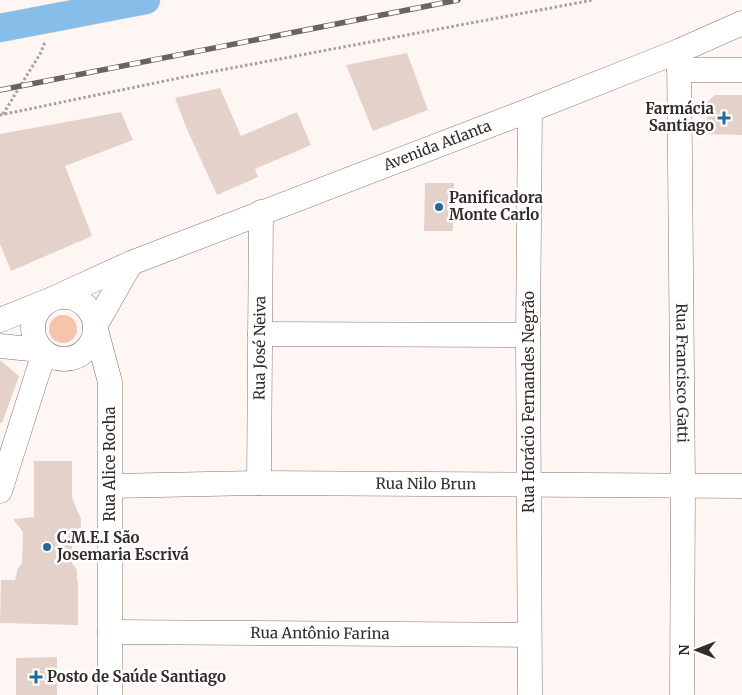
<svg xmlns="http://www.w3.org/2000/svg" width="742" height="695" viewBox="0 0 742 695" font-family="Merriweather,serif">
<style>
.green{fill:#f6c4ad}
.building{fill:#e4d2ca}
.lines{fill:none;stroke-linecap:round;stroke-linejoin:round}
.minor-casing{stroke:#84746d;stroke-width:25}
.major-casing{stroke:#d6d5d4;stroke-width:29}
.path{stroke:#a8a09d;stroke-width:3;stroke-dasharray:2.5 2.5;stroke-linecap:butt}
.minor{stroke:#fff;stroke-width:24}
.major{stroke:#86bee9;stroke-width:28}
.rail-casing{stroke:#6a6360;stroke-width:5.5}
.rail{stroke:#fff;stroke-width:4;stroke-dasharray:11;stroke-linecap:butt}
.poi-dot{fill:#25689d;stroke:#fff;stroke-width:2}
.labels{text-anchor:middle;stroke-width:5;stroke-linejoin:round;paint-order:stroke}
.poi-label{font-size:15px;font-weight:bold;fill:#332c29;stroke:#fff;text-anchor:start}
.street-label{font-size:15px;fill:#332c29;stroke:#fff}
</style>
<rect width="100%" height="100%" fill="#fef6f3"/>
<!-- green -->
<circle class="green" cx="63" cy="329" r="14"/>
<!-- building -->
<g class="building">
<polygon points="407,53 428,110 373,131 346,65"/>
<polygon points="220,88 241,136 297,112 311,145 255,169 258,177 217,195 186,127 175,98"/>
<polygon points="715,95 742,95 742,135 707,134 707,102"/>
<polygon points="121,112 133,140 65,166 92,236 11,271 0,244 0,134"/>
<polygon points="425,183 454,183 453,231 424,231"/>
<polygon points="0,360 19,376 2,423 0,423"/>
<polygon points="34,461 72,461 72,498 81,519 81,527 72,533 72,563 77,570 77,581 78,581 78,625 0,623 1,580 15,580 18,568 22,563 23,532 13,519 34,517"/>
<polygon points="57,657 57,695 16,695 16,658"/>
</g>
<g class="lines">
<defs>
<g id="minor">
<path id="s1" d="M679 51 683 485 682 695"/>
<polyline points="679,70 742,70"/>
<circle cx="64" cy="328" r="31"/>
<path id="s2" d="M0 320 50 300 131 263 530 110 679 51 742 23"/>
<polyline points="260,334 528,335"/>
<polyline points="0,346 40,350"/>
<path id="s3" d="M259 483 261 212"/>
<path id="s4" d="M111 486 259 483 742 486"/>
<polyline points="0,491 44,353"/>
<path id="s5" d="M110 632 529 635"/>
<polyline points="110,695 110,382 95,326 131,263"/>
<polyline points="530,695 528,335 530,110"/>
</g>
<polyline id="major" points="0,28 146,0"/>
</defs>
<!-- minor casing -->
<use href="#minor" class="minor-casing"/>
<!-- major casing -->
<use href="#major" class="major-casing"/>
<!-- path -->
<g class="path">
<polyline points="3,114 40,54 45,42"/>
<polyline points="0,115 184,77 593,0"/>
</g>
<!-- minor -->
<use href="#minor" class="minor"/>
<!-- major -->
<use href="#major" class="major"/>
<defs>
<polyline id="rail" points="0,90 458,0"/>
</defs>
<!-- rail casing -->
<use href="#rail" class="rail-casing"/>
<!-- rail -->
<use href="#rail" class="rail"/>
</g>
<!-- markers -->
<g class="poi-dot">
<path d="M721.5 110.5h5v5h5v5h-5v5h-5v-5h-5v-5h5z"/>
<circle cx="439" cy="207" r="5"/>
<circle cx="47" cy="547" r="5"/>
<path d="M33.5 669.5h5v5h5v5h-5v5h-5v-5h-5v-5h5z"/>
</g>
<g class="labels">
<!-- poi labels -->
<g class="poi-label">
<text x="714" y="114" text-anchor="end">Farmácia<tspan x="714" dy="17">Santiago</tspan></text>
<text x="449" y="203">Panificadora<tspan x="449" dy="17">Monte Carlo</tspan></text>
<text x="57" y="543">C.M.E.I São<tspan x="57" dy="17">Josemaria Escrivá</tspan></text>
<text x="47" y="682">Posto de Saúde Santiago</text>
</g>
<!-- street labels -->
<g class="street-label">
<text dy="5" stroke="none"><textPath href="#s2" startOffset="471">Avenida Atlanta</textPath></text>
<text dy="5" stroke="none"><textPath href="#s3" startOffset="135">Rua José Neiva</textPath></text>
<text dy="5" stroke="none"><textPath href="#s1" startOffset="322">Rua Francisco Gatti</textPath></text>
<text transform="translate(529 402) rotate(-90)" y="5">Rua Horácio Fernandes Negrão</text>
<text transform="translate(110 464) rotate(-90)" y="5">Rua Alice Rocha</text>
<text dy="5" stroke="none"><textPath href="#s4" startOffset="315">Rua Nilo Brun</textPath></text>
<text dy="5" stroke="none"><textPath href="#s5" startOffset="210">Rua Antônio Farina</textPath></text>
</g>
</g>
<!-- north arrow -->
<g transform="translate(697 650) rotate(270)" stroke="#ffffff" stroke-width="4" paint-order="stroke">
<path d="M0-4L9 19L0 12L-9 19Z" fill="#332c29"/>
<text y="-8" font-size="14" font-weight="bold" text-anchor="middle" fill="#332c29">N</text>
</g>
</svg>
